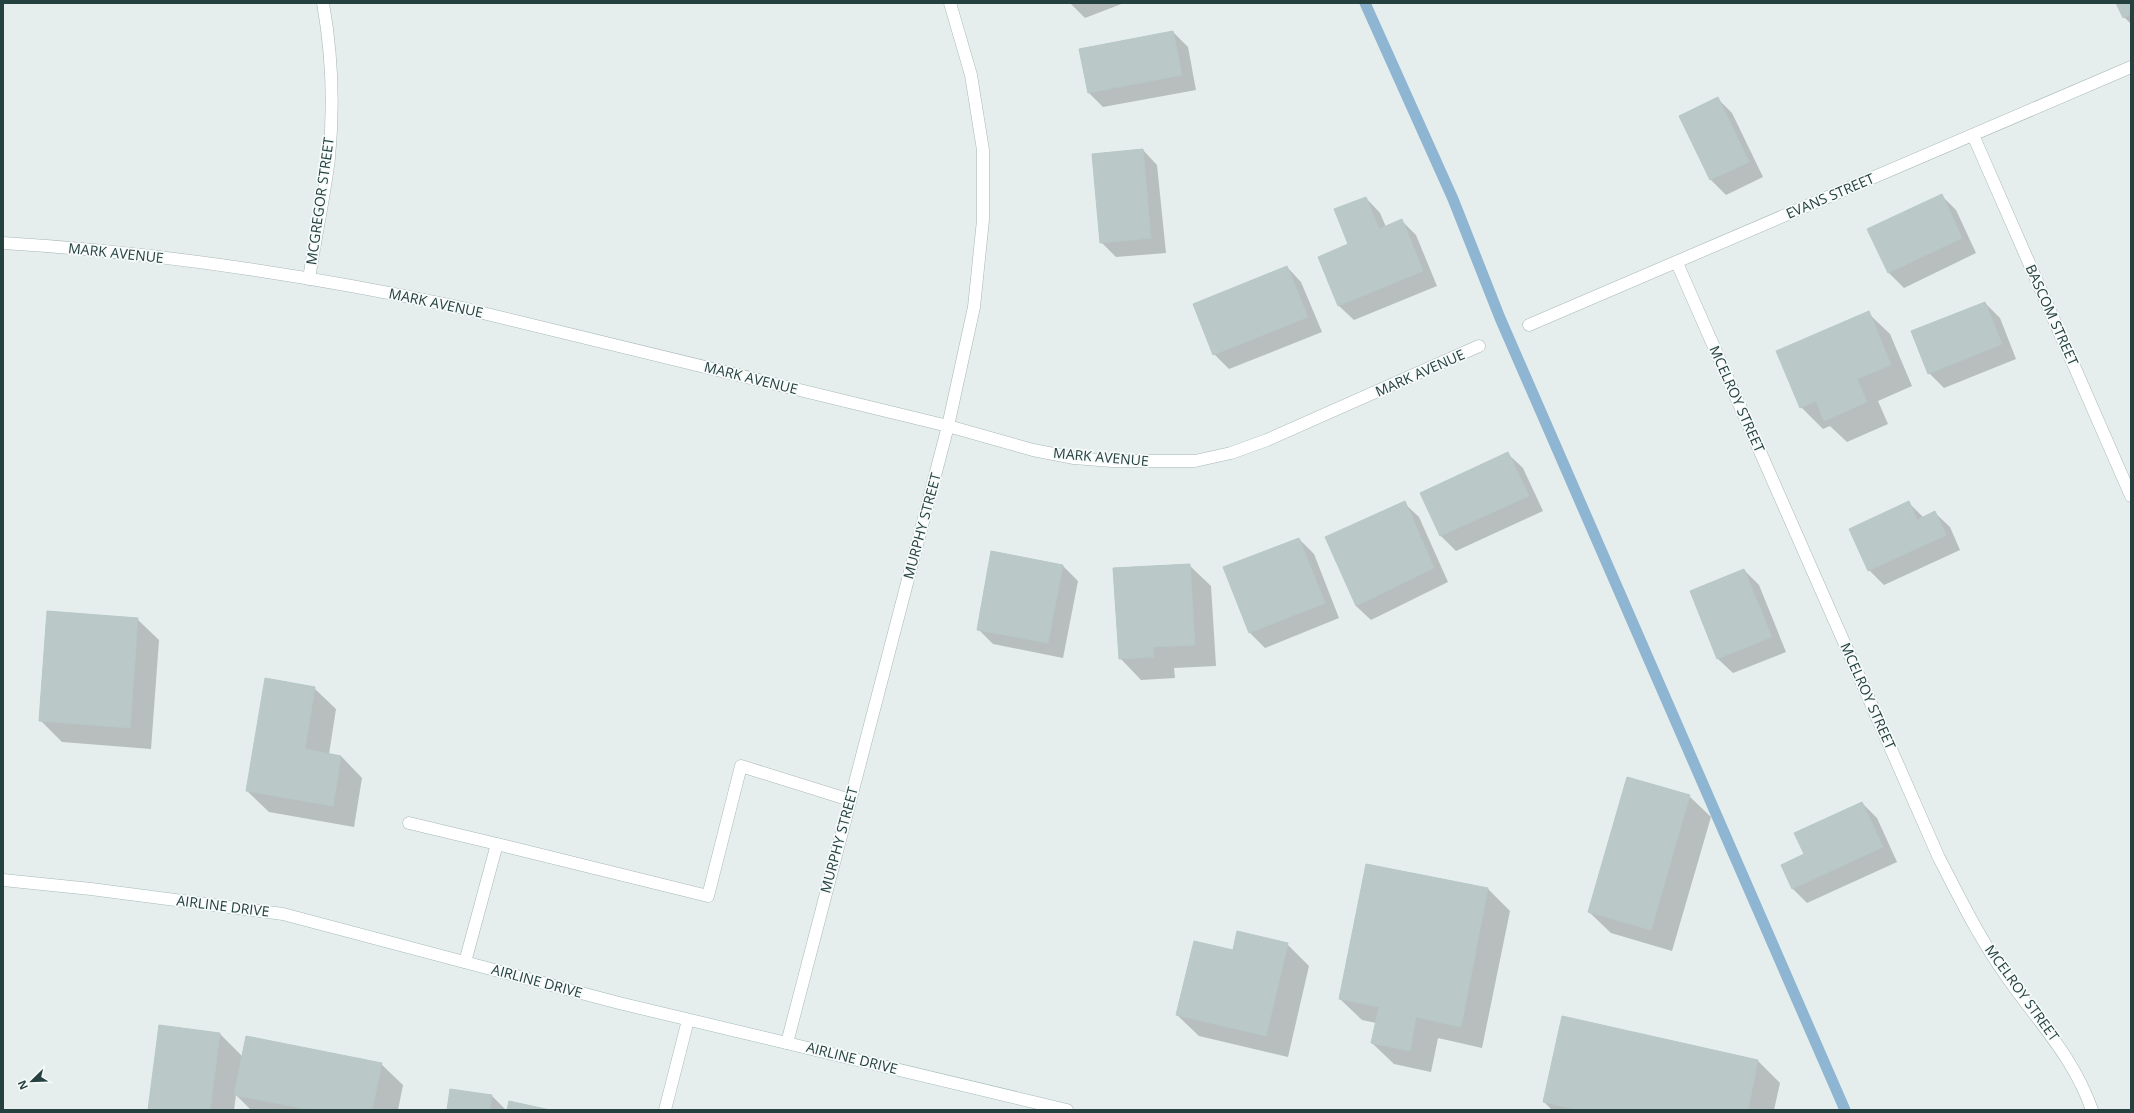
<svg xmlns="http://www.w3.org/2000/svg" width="2134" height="1113" viewBox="0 0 2134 1113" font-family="'Open Sans',sans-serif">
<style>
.shadow{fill:#0003}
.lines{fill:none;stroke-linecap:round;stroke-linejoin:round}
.stream{stroke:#8eb6d3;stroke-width:11}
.building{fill:#bac9c7;stroke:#b7c8c6}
.service-casing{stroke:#a7b7b6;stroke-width:13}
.minor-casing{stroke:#a7b7b6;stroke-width:13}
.secondary-casing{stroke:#a3bab8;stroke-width:13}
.service{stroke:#fff;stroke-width:12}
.minor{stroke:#fff;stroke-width:12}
.secondary{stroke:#fff;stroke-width:12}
.labels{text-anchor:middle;stroke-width:3.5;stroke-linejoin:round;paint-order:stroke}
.street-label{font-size:14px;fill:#244140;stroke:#f6faf9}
</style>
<rect width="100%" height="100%" fill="#e5eeed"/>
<!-- shadow -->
<g class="shadow">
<polygon points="1070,3 1124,3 1085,18"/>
<polygon points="2118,3 2131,3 2131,24 2124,17"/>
<polygon points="1173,32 1188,47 1196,90 1103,107 1088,92"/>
<polygon points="1717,98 1732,113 1763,177 1726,195 1711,180 1680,116"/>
<polygon points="1143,150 1157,165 1166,253 1116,257 1101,242"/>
<polygon points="1941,195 1956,210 1976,253 1904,288 1889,273 1869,230"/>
<polygon points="1366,198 1380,213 1386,227 1401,220 1416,235 1437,286 1354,320 1339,306 1350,245"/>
<polygon points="1287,267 1301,282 1322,332 1229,369 1214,354"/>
<polygon points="1985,303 2000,318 2016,359 1944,388 1929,373"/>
<polygon points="1868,313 1890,334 1912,386 1878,401 1888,424 1847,442 1830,426 1823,429 1801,407"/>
<polygon points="1508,454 1523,468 1543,511 1456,551 1441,536 1421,493"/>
<polygon points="1908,502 1924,518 1935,513 1950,527 1960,550 1884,585 1869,570"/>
<polygon points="1404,503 1419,517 1448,582 1371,620 1356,606"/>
<polygon points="1299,539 1314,554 1339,618 1265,648 1250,633 1224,568"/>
<polygon points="1189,565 1211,586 1216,666 1174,668 1175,678 1141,680 1120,658"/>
<polygon points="1063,566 1078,581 1063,658 993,644 978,629"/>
<polygon points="1744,570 1759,585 1786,652 1733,673 1718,659 1691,592"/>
<polygon points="137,619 159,640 151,749 62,742 40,720"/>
<polygon points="314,688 336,709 329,754 341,756 362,778 354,827 269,812 247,791"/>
<polygon points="1689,796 1711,817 1672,951 1611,933 1589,912"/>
<polygon points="1862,803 1877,818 1897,862 1807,903 1792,888"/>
<polygon points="1367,865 1488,889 1510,911 1482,1048 1438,1038 1431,1072 1394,1064 1372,1043 1376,1023 1362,1020 1340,999"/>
<polygon points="1287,944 1309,966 1288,1057 1199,1036 1177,1015 1234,952"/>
<polygon points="1563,1017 1758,1061 1780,1083 1774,1110 1552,1110 1544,1102"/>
<polygon points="160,1026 220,1034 243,1057 381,1064 403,1085 398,1110 251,1110 236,1095 234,1110 149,1110"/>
<polygon points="492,1096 506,1110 448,1110"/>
</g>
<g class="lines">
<!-- stream -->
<polyline class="stream" points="1365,3 1453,199 1500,318 1845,1110"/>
</g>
<!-- building -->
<g class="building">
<polygon points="2116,3 2131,3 2131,14 2123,18"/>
<polygon points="1173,31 1182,75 1088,93 1079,49"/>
<polygon points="1718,97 1749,162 1710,180 1679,116"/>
<polygon points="1143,149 1151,238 1100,243 1092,154"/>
<polygon points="1942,194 1962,238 1888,273 1867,229"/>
<polygon points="1366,197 1379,229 1402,219 1423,271 1338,306 1318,257 1348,244 1334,209"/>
<polygon points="1287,266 1308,317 1213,355 1193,304"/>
<polygon points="1985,302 2002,344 1928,374 1911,331"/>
<polygon points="1869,311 1891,365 1857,379 1867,402 1824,421 1816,401 1800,408 1776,351"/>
<polygon points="1508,452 1529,496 1440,536 1420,493"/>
<polygon points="1405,501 1434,568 1356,606 1325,537"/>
<polygon points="1909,501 1917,520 1935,511 1946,535 1868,571 1849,529"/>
<polygon points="1299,538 1325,603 1249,633 1223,567"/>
<polygon points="991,551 1063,565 1048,643 977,630"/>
<polygon points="1190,564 1195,645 1153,647 1154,657 1119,659 1113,568"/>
<polygon points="1744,569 1772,637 1717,659 1690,591"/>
<polygon points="47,611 138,618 130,728 39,721"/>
<polygon points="265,678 315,687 305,749 341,756 333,806 246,791"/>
<polygon points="1627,777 1690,795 1651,930 1588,912"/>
<polygon points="1862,802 1883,847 1792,889 1781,865 1804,854 1794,833"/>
<polygon points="1366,864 1488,888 1461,1027 1416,1017 1410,1051 1371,1043 1379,1007 1339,999"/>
<polygon points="1237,931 1288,943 1266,1036 1176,1015 1194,941 1233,950"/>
<polygon points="1562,1016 1758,1060 1748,1110 1578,1110 1543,1102"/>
<polygon points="159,1025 220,1033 210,1110 148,1110"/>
<polygon points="246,1036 382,1063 372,1110 311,1110 234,1095"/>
<polygon points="450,1089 492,1095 490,1110 447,1110"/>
<polygon points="509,1101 550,1110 507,1110"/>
</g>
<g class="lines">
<defs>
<g id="service">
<polyline points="409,823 497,844"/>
<polyline points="465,962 497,844 708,896 741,766 850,800"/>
</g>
<g id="minor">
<polyline points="1973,135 2131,496"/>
<path d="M3 243C154 252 306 275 454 306L948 426 1033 450 1074 458 1112 461H1195L1231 453 1267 440 1479 346"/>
<path d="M1677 263 1939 858C1960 898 1980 940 2007 977 2039 1023 2073 1056 2092 1110"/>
<path d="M309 279C315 239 324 199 329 158 334 107 332 54 323 3"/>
<polyline points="1529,325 2131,67"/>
<polyline points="787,1043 948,426 974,307 983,220 983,150 971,75 950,3"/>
<polyline points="665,1110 688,1020"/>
</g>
<polyline id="secondary" points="3,880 91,889 283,914 619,1003 1067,1110"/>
</defs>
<!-- service casing -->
<use href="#service" class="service-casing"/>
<!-- minor casing -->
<use href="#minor" class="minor-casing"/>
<!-- secondary casing -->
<use href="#secondary" class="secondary-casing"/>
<!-- service -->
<use href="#service" class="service"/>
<!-- minor -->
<use href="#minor" class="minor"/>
<!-- secondary -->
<use href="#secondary" class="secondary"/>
</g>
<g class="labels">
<!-- street labels -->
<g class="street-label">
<text transform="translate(1830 196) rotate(-23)" y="5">EVANS STREET</text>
<text transform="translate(320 201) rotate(-82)" y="5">MCGREGOR STREET</text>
<text transform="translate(116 253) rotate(6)" y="5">MARK AVENUE</text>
<text transform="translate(436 303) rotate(12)" y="5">MARK AVENUE</text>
<text transform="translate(2052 315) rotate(66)" y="5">BASCOM STREET</text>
<text transform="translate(1420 373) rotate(-24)" y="5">MARK AVENUE</text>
<text transform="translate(751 378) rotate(14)" y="5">MARK AVENUE</text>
<text transform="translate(1737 399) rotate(66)" y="5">MCELROY STREET</text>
<text transform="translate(1101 457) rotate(5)" y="5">MARK AVENUE</text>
<text transform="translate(922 526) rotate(-75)" y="5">MURPHY STREET</text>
<text transform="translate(1868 696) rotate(66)" y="5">MCELROY STREET</text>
<text transform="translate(839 840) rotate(-75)" y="5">MURPHY STREET</text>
<text transform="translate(223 906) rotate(7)" y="5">AIRLINE DRIVE</text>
<text transform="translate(537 981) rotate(15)" y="5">AIRLINE DRIVE</text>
<text transform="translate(2022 993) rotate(54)" y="5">MCELROY STREET</text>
<text transform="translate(852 1058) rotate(14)" y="5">AIRLINE DRIVE</text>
</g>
</g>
<!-- border -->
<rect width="2134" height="1113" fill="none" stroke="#244140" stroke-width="8"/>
<!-- north arrow -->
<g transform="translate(32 1081) rotate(247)" stroke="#f6faf9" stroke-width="3" paint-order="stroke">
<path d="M0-3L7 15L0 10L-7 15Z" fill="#244140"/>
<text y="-6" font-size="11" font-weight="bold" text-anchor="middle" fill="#244140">N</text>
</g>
</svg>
